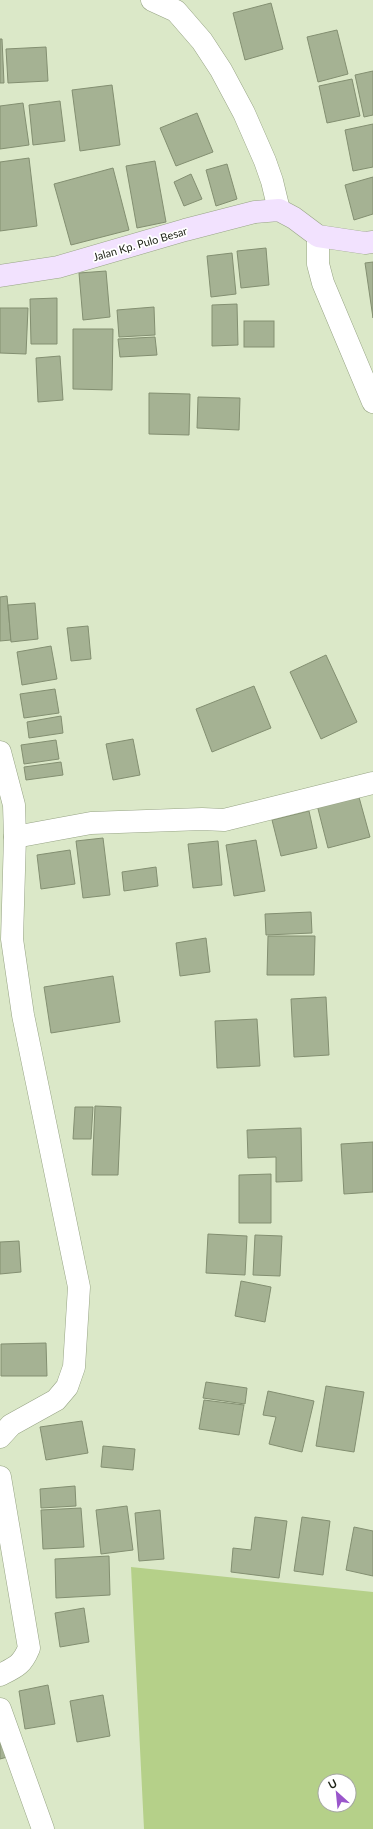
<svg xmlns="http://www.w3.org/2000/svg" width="373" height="1829" viewBox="0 0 373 1829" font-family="Lato,sans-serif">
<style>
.green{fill:#b5d089;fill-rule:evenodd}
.building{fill:#a5b293;stroke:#838f71}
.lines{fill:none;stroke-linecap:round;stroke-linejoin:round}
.street-casing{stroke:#97a485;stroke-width:23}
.secondary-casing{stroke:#97a485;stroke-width:23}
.street{stroke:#fff;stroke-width:22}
.secondary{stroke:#f2e2fe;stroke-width:22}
.labels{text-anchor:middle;stroke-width:3.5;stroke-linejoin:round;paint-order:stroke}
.street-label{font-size:11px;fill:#1c2115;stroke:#fff}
</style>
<rect width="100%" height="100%" fill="#dbe8c8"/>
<!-- green -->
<path class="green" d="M131 1567 373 1592V1829H144ZM325 1781H349V1805H325Z"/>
<!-- building -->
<g class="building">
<polygon points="271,3 283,49 245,60 233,13"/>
<polygon points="337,30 348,74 318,82 307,37"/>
<polygon points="0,39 2,39 4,83 0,83"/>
<polygon points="46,47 48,81 8,83 6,49"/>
<polygon points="373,71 373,115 364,117 355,75"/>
<polygon points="352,79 360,116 327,123 319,86"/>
<polygon points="112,85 120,145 80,151 72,90"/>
<polygon points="60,101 65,141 33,145 29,105"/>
<polygon points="23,103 29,145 0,149 0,106"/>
<polygon points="197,113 213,152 176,166 160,128"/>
<polygon points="373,124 373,167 353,171 345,130"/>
<polygon points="29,158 37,226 0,231 0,162"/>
<polygon points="155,161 166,222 137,228 126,166"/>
<polygon points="227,164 237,199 216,206 206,170"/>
<polygon points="113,168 129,230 71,245 54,184"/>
<polygon points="191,174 202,199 184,206 174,182"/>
<polygon points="373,177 373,214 354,220 345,185"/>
<polygon points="266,248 269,285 241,288 237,251"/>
<polygon points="232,253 236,294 211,297 207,256"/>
<polygon points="373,262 373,318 365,263"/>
<polygon points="106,271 110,317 83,320 79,273"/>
<polygon points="57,298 57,344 31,344 30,299"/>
<polygon points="237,304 238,345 212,346 212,305"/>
<polygon points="154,307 155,335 119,337 117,310"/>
<polygon points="0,308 28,308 26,354 0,353"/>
<rect x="244" y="321" width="30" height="26"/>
<polygon points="73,329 113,329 112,390 73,389"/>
<polygon points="155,337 157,355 120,357 118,339"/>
<polygon points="60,356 63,400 38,402 36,358"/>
<polygon points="149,393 190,394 189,435 149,434"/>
<polygon points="198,397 240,398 239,430 197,428"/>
<polygon points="7,596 11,640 0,641 0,597"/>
<polygon points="35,603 38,639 11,642 8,605"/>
<polygon points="88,626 91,659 71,661 67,628"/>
<polygon points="51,646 57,679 22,685 17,652"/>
<polygon points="326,655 357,722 321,739 290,672"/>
<polygon points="254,686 271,728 212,752 196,709"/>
<polygon points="55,689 59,713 24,718 20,694"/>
<polygon points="61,716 63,733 29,738 27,722"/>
<polygon points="133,739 140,775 113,780 106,744"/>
<polygon points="56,740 59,759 24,764 21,745"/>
<polygon points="61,762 63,775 26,780 24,767"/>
<polygon points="357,790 370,837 328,848 316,801"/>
<polygon points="309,811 317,848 281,856 272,820"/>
<polygon points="103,838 110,895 83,898 76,841"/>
<polygon points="256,840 265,891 234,896 226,845"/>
<polygon points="218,841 222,885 193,888 188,844"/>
<polygon points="70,850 75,884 41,889 37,855"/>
<polygon points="156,867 158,886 124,891 122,872"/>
<polygon points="311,912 312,933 266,935 265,914"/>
<polygon points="268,936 315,936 314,975 267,975"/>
<polygon points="206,938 210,972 180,976 176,943"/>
<polygon points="113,976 120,1022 51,1033 44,987"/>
<polygon points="326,997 329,1055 294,1057 291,999"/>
<polygon points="257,1019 260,1066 217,1068 215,1021"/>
<polygon points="95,1106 121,1107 118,1175 92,1175"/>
<polygon points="75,1107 93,1107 91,1139 73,1139"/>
<polygon points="301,1128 302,1181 276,1182 276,1157 248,1158 247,1130"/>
<polygon points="373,1142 373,1192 344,1194 341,1144"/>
<polygon points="271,1174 271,1223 239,1223 239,1175"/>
<polygon points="208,1234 247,1236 245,1275 206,1273"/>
<polygon points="255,1235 282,1236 280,1276 253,1275"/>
<polygon points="19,1241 21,1272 0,1274 0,1242"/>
<polygon points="241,1281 271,1287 265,1322 235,1316"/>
<polygon points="46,1343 47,1376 1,1376 1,1344"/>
<polygon points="206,1382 247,1388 245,1404 203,1398"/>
<polygon points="326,1386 364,1392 354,1452 316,1446"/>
<polygon points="268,1391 314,1401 302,1452 269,1444 276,1417 263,1415"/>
<polygon points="204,1400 244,1405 239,1435 199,1429"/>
<polygon points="82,1421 88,1453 46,1460 40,1427"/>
<polygon points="103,1446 135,1449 133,1470 101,1467"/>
<polygon points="75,1486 76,1506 41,1508 40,1489"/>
<polygon points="127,1506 133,1550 101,1554 96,1510"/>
<polygon points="81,1508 84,1547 43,1549 41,1510"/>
<polygon points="160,1510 164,1559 139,1561 135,1513"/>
<polygon points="255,1517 287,1521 279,1578 231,1572 233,1548 251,1550"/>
<polygon points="302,1517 330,1521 323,1575 294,1571"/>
<polygon points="354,1527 373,1531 373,1576 346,1570"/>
<polygon points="109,1556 110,1595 56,1598 55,1559"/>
<polygon points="84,1608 89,1642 60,1647 55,1613"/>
<polygon points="48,1685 55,1724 25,1729 19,1691"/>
<polygon points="103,1695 110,1736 77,1742 70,1701"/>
<polygon points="0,1728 11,1756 0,1759"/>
</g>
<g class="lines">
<defs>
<g id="street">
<polyline points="152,0 176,11 202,41 221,70 244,113 265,161 272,181 279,210"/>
<polyline points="318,236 318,264 323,283 373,402"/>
<polyline points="0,752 14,805 15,837 12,939 23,1015 79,1287 74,1367 67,1387 56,1400 11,1425 0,1437"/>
<polyline points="15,837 91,823 202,819 224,820 373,783"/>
<path d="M0 1477 29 1648C22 1665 16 1667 0 1675"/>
<polyline points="0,1709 43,1829"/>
</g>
<polyline id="secondary" points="0,276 58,267 185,230 255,212 279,210 294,218 318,236 365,243 373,242"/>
</defs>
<!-- street casing -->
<use href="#street" class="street-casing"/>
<!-- secondary casing -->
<use href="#secondary" class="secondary-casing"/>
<!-- street -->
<use href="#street" class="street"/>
<!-- secondary -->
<use href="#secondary" class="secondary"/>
</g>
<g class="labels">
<!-- street labels -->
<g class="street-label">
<text transform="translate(140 244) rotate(-16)" y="4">Jalan Kp. Pulo Besar</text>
</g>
</g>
<!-- north arrow -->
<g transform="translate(337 1793) rotate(333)"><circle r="19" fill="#ffffff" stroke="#a4a6a1"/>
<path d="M0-3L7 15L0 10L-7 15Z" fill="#9a56cb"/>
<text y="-6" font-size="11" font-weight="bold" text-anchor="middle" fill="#1c2115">U</text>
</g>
</svg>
